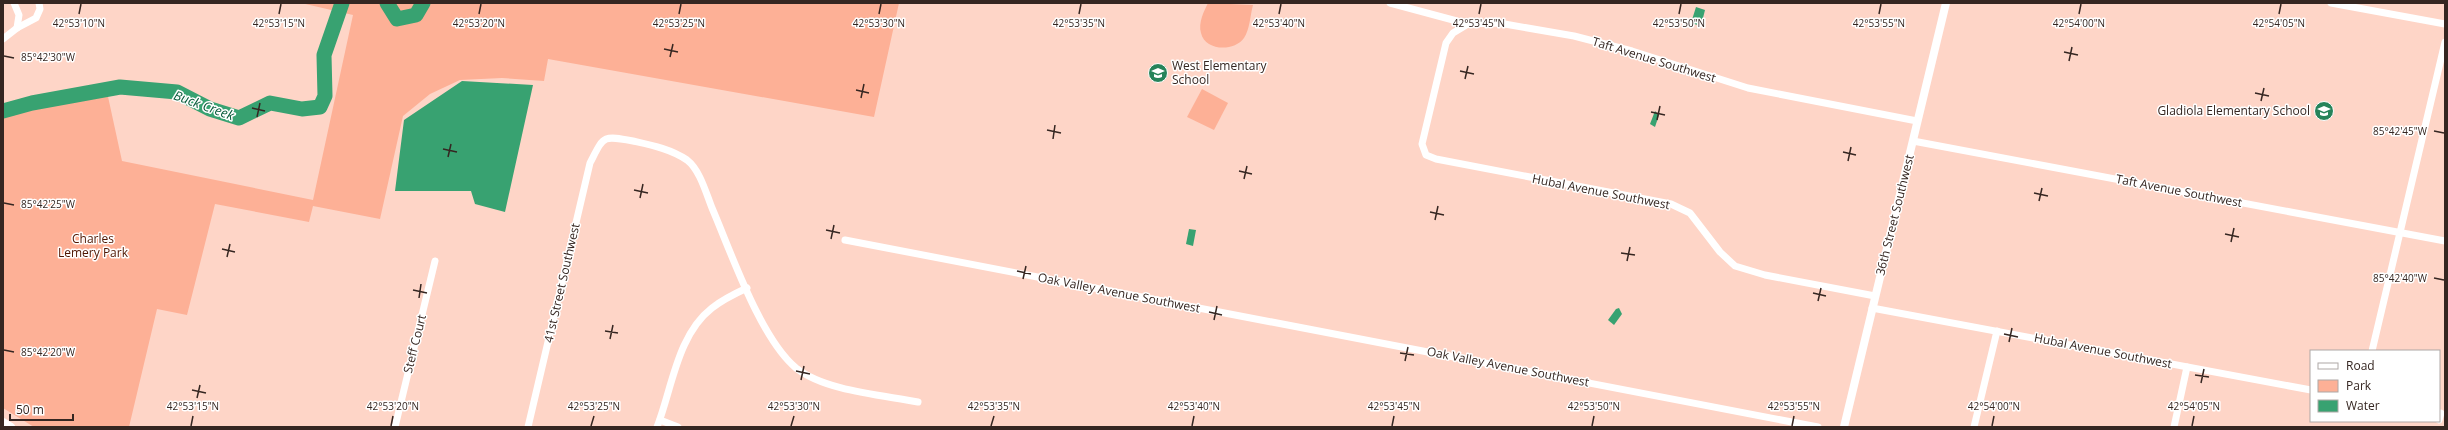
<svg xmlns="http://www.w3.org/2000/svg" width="2448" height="430" viewBox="0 0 2448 430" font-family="'Open Sans',sans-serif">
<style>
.green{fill:#fdb096}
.water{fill:#38a271}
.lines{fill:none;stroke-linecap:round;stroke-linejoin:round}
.river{stroke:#38a271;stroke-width:15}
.minor{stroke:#fff;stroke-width:7}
.tertiary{stroke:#fff;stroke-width:8}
.ticks{fill:none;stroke:#352621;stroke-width:1.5}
.labels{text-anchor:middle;stroke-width:3;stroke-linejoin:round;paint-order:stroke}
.street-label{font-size:12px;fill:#352621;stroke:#fff}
.poi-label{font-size:12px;fill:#352621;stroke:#fff;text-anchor:start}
.park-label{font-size:12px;fill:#4e1500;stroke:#fff}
.water-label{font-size:13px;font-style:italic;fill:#065a39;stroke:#fff}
.ticks-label{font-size:10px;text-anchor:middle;fill:#352621;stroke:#fff;stroke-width:3;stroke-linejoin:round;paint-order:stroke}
</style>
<rect width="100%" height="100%" fill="#fed5c7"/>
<!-- green -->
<g class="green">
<polygon points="301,3 899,3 874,117 548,59 544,81 502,78 460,80 430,94 403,116 380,219 313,206 309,222 215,204 187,315 157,309 129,427 34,427 3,408 3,115 107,92 122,161 313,200 353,15"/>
<path d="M1208 3 1253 5C1250 16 1250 29 1244 38 1234 52 1205 51 1201 33 1198 23 1204 11 1208 3Z"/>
<polygon points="1202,89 1228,103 1214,130 1187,117"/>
</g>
<!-- water -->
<g class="water">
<polygon points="1696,7 1705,10 1701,26 1691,23"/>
<polygon points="462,81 533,85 505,212 475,204 471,191 395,191 404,120"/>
<polygon points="1655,111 1659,115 1655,127 1650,124"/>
<polygon points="1189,229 1196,230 1193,246 1186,244"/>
<polygon points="1619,308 1622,314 1614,325 1608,320 1616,309"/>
</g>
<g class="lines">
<!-- river -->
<g class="river">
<polyline points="387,3 397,19 416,15 423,3"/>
<polyline points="3,111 32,103 120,87 177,92 210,109 239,118 270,103 302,109 320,107 325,96 324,55 342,3"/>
</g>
<!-- minor -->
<g class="minor">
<polyline points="14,3 19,15 17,28"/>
<polyline points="1390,3 1468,24 1499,23 1574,36 1632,51 1748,88 1917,121"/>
<polyline points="2331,3 2445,24"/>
<polyline points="1468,24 1453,33 1446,43 1422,144 1426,155 1436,159 1671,204 1690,213 1720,252 1735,266 1765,275 1875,296"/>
<polyline points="3,39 17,28 36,18 40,9 39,3"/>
<polyline points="1913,141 2445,241"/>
<polyline points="845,240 1818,427"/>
<polyline points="1872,308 2311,390"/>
<polyline points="2372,351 2445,42"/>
<polyline points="660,420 678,427"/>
<polyline points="2439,420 2441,413"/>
<polyline points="395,427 435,261"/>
<path d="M528 427 590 163C604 136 602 135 633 141 651 145 671 149 687 160 700 170 706 193 712 208 731 252 760 338 796 368 825 391 882 395 918 402"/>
<path d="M657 427C672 389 677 335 712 308 722 300 734 294 747 288"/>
<polyline points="1974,427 1997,331"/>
<polyline points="2174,427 2187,367"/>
</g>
<!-- tertiary -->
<g class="tertiary">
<polyline points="3,422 11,427"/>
<polyline points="1844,427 1946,3"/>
</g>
</g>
<!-- ticks -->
<path class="ticks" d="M79 14 81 4M279 14 281 4M479 14 481 4M679 14 681 4M879 14 881 4M1079 14 1081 4M1279 14 1281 4M1479 14 1481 4M1679 14 1681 4M1879 14 1881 4M2079 14 2081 4M2279 14 2281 4M664 49 678 52M2064 52 2078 55M4 56 14 58M670 57 673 44M2069 61 2072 47M1460 71 1474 74M1465 79 1468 66M856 90 869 93M2255 93 2269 96M861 98 864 84M2261 101 2264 88M252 108 265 111M1651 112 1665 115M257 117 260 103M1657 120 1660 106M1047 130 1061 133M2434 131 2444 133M1053 139 1055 125M443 149 457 152M1843 152 1856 155M448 157 451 144M1848 161 1851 147M1239 171 1252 174M1244 179 1247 166M634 190 648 193M2034 193 2048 196M640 198 643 184M2039 201 2042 188M4 203 14 205M1430 212 1444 215M1435 220 1438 206M826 230 840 233M2225 234 2239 237M831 239 834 225M2231 242 2234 228M222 249 235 252M1621 253 1635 255M227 257 230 244M1627 261 1630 247M1017 271 1031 274M2434 278 2444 280M1023 279 1026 266M413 290 427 293M1813 293 1826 296M419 298 421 284M1818 301 1821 288M1209 312 1222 315M1214 320 1217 306M605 331 618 333M2004 334 2018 337M610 339 613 325M2009 342 2012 328M4 350 14 352M1400 353 1414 355M1405 361 1408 347M796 371 810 374M2195 375 2209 377M801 380 804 366M2201 383 2204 369M192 390 206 393M197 398 200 385M191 426 193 416M391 426 393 416M591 426 594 416M791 426 794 416M991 426 994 416M1192 426 1194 416M1392 426 1394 416M1592 426 1594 416M1792 426 1794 416M1992 426 1994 416M2192 426 2194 416"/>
<!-- icons -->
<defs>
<symbol id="school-disc" viewBox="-11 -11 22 22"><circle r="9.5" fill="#26835a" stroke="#fff"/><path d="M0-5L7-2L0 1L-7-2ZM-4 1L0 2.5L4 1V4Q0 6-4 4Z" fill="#fff"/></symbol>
</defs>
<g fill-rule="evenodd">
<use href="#school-disc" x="1147" y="62" width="22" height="22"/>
<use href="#school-disc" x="2313" y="100" width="22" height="22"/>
</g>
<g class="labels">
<!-- street labels -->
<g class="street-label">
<text transform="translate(1654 60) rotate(17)" y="4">Taft Avenue Southwest</text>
<text transform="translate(2179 191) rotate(11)" y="4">Taft Avenue Southwest</text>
<text transform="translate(1601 192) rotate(11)" y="4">Hubal Avenue Southwest</text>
<text transform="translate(1895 215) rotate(-76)" y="4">36th Street Southwest</text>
<text transform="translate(562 283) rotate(-77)" y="4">41st Street Southwest</text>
<text transform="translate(1119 293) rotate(11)" y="4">Oak Valley Avenue Southwest</text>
<text transform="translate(415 344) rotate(-76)" y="4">Steff Court</text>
<text transform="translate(2103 351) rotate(11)" y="4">Hubal Avenue Southwest</text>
<text transform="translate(1508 367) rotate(11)" y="4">Oak Valley Avenue Southwest</text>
</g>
<!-- poi labels -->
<g class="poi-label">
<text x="1172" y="70">West Elementary<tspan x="1172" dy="14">School</tspan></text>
<text x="2310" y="115" text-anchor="end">Gladiola Elementary School</text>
</g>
<!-- park labels -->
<g class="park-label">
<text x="93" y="243">Charles<tspan x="93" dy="14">Lemery Park</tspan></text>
</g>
<!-- water labels -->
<g class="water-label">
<text transform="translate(204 105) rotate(20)" y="5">Buck Creek</text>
</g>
</g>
<g class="ticks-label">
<text x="79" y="27">42°53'10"N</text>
<text x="279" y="27">42°53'15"N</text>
<text x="479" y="27">42°53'20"N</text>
<text x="679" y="27">42°53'25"N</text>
<text x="879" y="27">42°53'30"N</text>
<text x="1079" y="27">42°53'35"N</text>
<text x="1279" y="27">42°53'40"N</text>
<text x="1479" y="27">42°53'45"N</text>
<text x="1679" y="27">42°53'50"N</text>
<text x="1879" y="27">42°53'55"N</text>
<text x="2079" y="27">42°54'00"N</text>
<text x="2279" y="27">42°54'05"N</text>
<text x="48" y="61">85°42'30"W</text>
<text x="2400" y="135">85°42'45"W</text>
<text x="48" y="208">85°42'25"W</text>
<text x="2400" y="282">85°42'40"W</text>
<text x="48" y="356">85°42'20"W</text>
<text x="2194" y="410">42°54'05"N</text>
<text x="193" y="410">42°53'15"N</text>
<text x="393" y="410">42°53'20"N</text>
<text x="594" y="410">42°53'25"N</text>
<text x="794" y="410">42°53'30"N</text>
<text x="994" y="410">42°53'35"N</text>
<text x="1194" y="410">42°53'40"N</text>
<text x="1394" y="410">42°53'45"N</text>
<text x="1594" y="410">42°53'50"N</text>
<text x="1794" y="410">42°53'55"N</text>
<text x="1994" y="410">42°54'00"N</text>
</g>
<!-- border -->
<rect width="2448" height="430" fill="none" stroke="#352621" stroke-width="8"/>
<!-- legend -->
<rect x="2310" y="350" width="130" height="72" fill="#ffffff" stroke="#aea8a6"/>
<rect x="2318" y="363" width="20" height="6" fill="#ffffff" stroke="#aea8a6"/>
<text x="2346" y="370" font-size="12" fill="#352621">Road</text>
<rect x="2318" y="380" width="20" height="12" fill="#fdb096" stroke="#aea8a6"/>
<text x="2346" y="390" font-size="12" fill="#352621">Park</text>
<rect x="2318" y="400" width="20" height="12" fill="#38a271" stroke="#aea8a6"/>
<text x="2346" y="410" font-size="12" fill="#352621">Water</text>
<!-- scale -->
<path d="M10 414v6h63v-6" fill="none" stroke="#352621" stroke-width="2"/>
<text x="16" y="414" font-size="12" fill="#352621" stroke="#ffffff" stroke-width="3" paint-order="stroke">50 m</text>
</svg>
